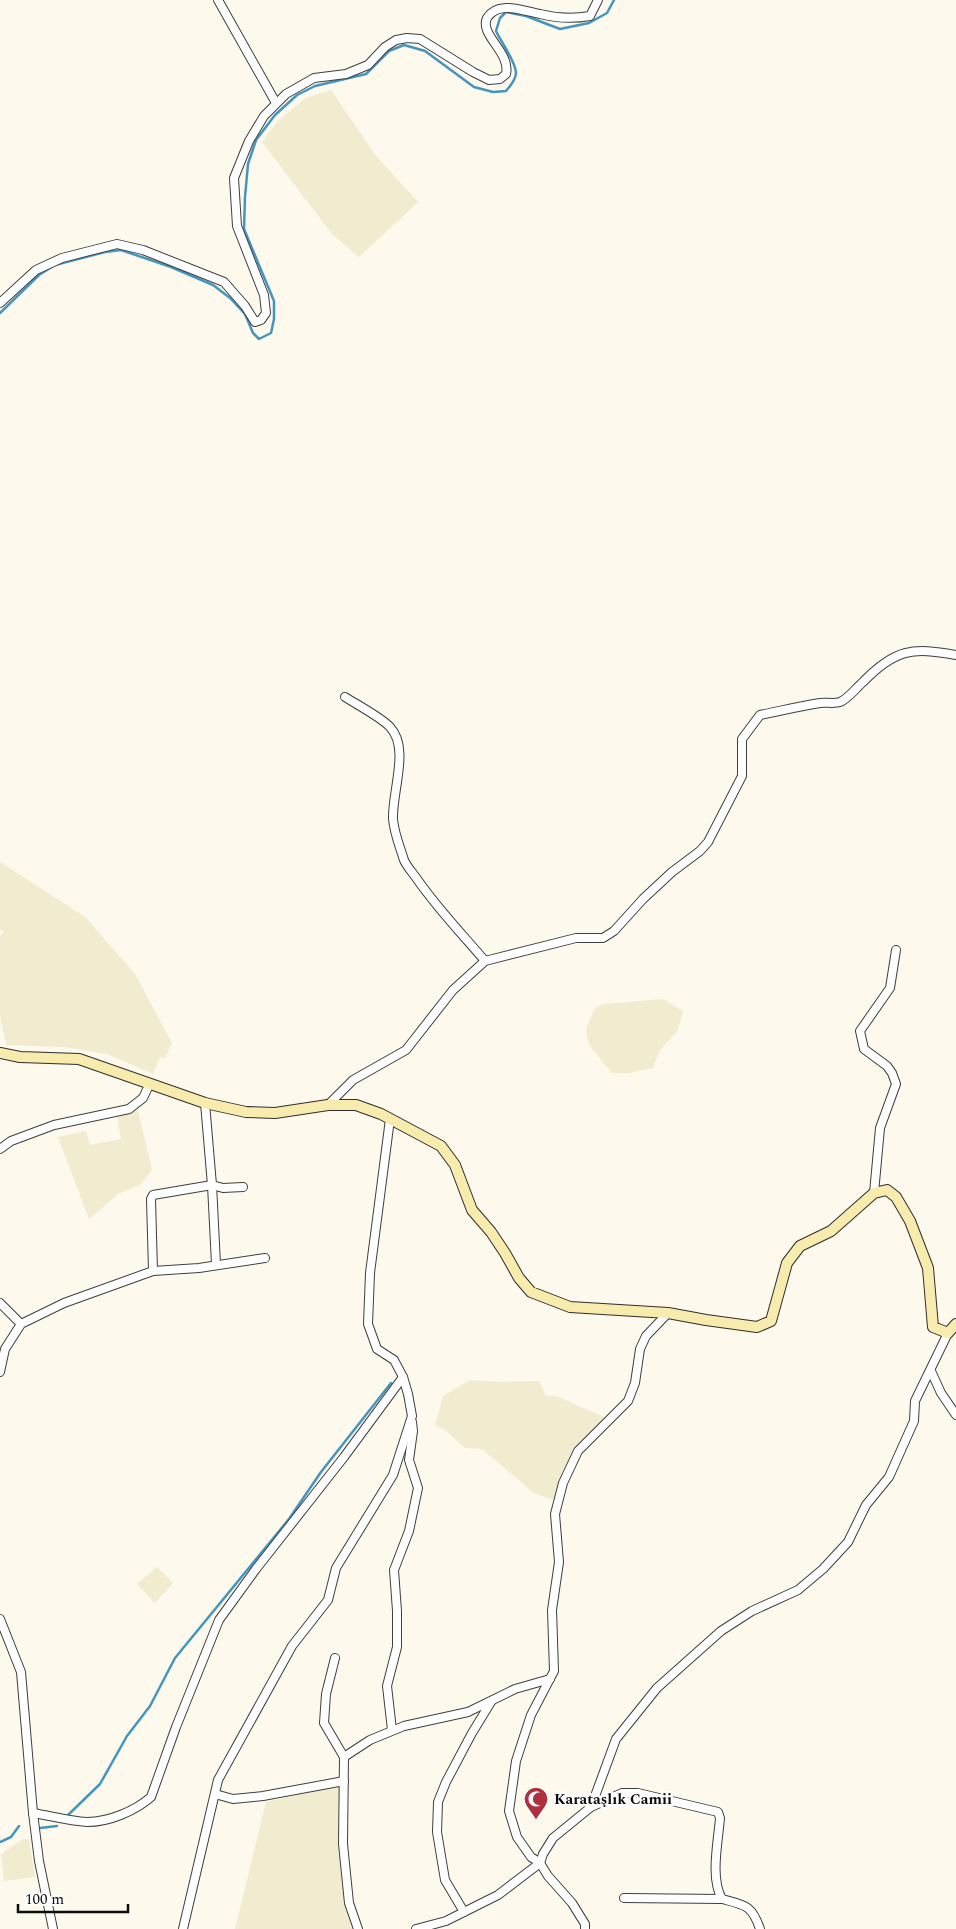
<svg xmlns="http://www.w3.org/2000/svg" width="956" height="1929" viewBox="0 0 956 1929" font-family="Spectral,serif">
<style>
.farmland{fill:#f1eccf}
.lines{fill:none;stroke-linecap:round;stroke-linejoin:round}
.stream{stroke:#4495c0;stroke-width:2.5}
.street-casing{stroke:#3f3f3f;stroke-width:10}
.secondary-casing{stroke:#2e2e2e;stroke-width:12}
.street{stroke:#fff;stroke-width:8}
.secondary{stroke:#f7ebad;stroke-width:10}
.labels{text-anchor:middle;stroke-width:5;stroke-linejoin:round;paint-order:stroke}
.poi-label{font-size:15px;font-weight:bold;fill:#0c0c0c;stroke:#fff;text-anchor:start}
</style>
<rect width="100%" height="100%" fill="#fdf9ec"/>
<!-- farmland -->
<g class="farmland">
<polygon points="331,90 376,156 418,202 359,257 332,234 262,142 278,121 306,98"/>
<polygon points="0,862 85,917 135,974 172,1043 165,1058 160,1057 153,1074 107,1054 63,1047 6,1045 0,1016 0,936 4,932 0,929"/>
<polygon points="663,999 683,1011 678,1030 660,1050 653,1068 629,1073 612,1073 589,1045 586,1029 595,1008 604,1004"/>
<polygon points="138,1111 152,1170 140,1185 118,1194 89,1219 58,1137 86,1131 90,1145 121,1139 117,1117"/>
<polygon points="470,1380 502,1382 539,1381 546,1396 556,1396 606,1418 576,1448 560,1479 553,1500 534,1493 482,1449 465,1448 446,1431 435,1425 443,1396"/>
<polygon points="157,1567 173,1583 155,1603 137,1584"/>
<polygon points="342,1785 340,1845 355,1929 235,1929 266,1802"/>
<polygon points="23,1839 29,1839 35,1877 4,1881 1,1854"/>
</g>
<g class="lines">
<!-- stream -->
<g class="stream">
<path d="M0 313 39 275 55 265 105 252 121 250 171 267 213 285 230 298 245 314 253 333 259 339 271 333 274 319V301L244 229 245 197 248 164 256 140 275 115 297 95 315 86 366 74 389 51 404 45 425 51 474 87 493 92 506 91C510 86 516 80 516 73 516 62 501 42 496 31L500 18 506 12 526 16 560 29 589 23 607 13 614 0"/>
<polyline points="67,1816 100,1784 127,1736 150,1706 175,1658 289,1519 321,1472 391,1383"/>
<polyline points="40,1828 57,1826"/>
<polyline points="0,1842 11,1837 19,1826"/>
</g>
<defs>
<g id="street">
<polyline points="218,0 276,103"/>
<path d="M0 303 36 270 62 258 117 244 143 250 224 282 245 306 255 322 261 320 266 313 264 295 237 226 234 178 249 141 264 116 286 94 314 78 346 74 368 65 385 47 396 40 407 38 420 39 473 72 489 80 500 79 506 74C511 52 479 35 487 18 498 0 523 11 540 14 556 18 573 19 590 16L598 0"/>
<path d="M345 697C356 704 382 718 390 727 410 748 392 791 393 819 394 833 400 847 404 860 407 867 413 873 417 879 437 908 462 934 485 961"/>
<polyline points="205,1103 212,1185 216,1264"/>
<path d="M328 1105 353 1080 406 1050 453 990 485 961 576 938H603L614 931 643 899 672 872 700 851 708 842 742 776V739L760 715C780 711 800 706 820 703 826 702 834 704 840 702 848 699 856 688 863 682 895 649 912 647 956 655"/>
<polyline points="0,1149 11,1141 54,1125 129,1109 143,1098 150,1083"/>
<polyline points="874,1193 880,1128 896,1084 892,1073 887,1066 864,1049 860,1031 890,988 896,950"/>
<polyline points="153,1271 151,1199 153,1195 212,1185 223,1188 243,1187"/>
<polyline points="0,1303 21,1324"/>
<polyline points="931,1371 941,1393 956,1415"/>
<polyline points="0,1372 5,1349 21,1324 64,1303 153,1271 199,1268 265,1258"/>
<polyline points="0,1619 21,1672 33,1813 39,1861 53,1929"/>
<polyline points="335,1658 326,1694 324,1723 344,1757 343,1844 349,1903 358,1929"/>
<polyline points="392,1730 387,1686 397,1647 397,1611 394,1570 409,1531 418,1488 409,1460 413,1431 412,1422"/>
<polyline points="344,1757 370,1740 404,1726 468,1712 515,1689 550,1679"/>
<polyline points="215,1794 233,1799 263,1796 344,1781"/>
<path d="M591 1807 622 1793H638L718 1812 720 1818C718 1843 710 1878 722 1899 745 1905 752 1905 760 1929"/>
<path d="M33 1813C51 1816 69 1821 87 1822 109 1822 135 1811 151 1797L176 1727 219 1620 256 1569 344 1457 403 1377"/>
<polyline points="624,1898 722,1899"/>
<polyline points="464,1912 445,1880 437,1832 438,1802 446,1782 472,1733 491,1702"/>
<polyline points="183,1929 218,1780 292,1646 328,1600 336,1568 393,1475 412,1416 408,1394 403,1377 394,1360 377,1349 368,1324 370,1273 390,1119"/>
<polyline points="416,1929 446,1921 498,1895 540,1863 543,1854 553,1838 591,1807 616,1739 657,1688 721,1631 752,1611 798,1590 823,1569 848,1542 866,1505 889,1477 914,1421 915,1401 948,1333"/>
<polyline points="585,1929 585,1924 572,1903 548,1876 540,1863 531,1857 517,1837 509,1811 516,1761 531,1715 554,1671 552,1610 559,1562 555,1514 563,1483 578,1451 628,1401 635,1383 640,1349 646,1336 668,1313"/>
</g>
<polyline id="secondary" points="0,1053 20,1057 79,1059 205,1103 246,1112 275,1113 328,1105 356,1105 381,1114 441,1146 455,1165 472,1210 491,1232 505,1253 519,1278 531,1292 570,1307 668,1313 706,1320 757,1327 771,1321 787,1263 800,1246 831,1231 874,1193 887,1190 896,1197 910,1221 928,1268 933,1327 948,1333 956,1324"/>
</defs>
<!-- street casing -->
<use href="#street" class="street-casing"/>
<!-- secondary casing -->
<use href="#secondary" class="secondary-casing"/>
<!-- street -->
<use href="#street" class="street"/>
<!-- secondary -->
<use href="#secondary" class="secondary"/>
</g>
<!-- icons -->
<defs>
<symbol id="mosque-pin" viewBox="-11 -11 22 30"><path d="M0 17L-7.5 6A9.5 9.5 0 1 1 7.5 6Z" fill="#ae323e" stroke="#fff"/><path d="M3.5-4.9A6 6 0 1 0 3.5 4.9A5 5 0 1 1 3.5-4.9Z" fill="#fff"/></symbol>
</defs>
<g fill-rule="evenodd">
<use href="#mosque-pin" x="522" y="1785" width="28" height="38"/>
</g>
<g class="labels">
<!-- poi labels -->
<g class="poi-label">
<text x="554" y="1804">Karataşlık Camii</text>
</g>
</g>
<!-- scale -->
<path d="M18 1904v8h110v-8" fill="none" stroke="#0c0c0c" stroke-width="2.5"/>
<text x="25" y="1904" font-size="15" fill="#0c0c0c" stroke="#ffffff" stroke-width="4" paint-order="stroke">100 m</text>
</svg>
